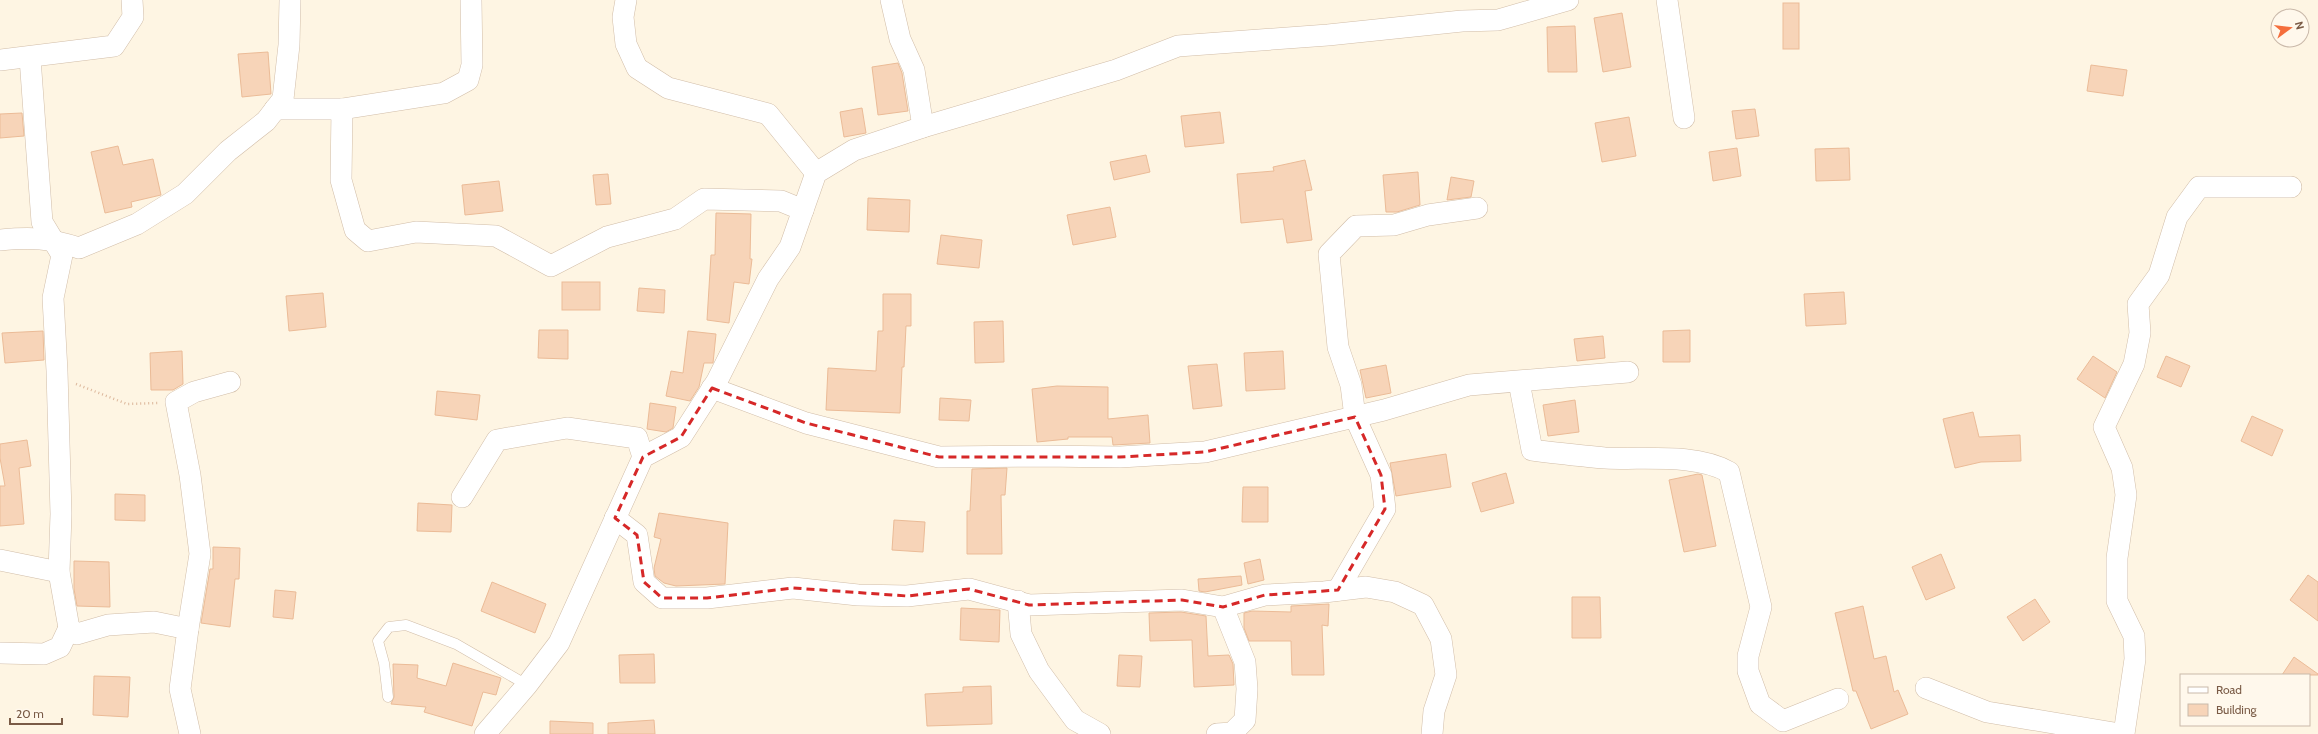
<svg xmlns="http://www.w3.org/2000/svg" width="2318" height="734" viewBox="0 0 2318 734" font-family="Cabin,sans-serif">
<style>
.building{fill:#f7d4b8;stroke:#ebbb97}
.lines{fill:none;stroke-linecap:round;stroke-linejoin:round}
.lane-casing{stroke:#d1bda8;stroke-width:11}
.street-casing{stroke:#d1bda8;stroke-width:22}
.path{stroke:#dcb79b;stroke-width:2.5;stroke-dasharray:1 3;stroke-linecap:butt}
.lane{stroke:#fff;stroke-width:10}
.street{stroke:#fff;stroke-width:21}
.marked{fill:none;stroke:#d62828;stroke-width:3;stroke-dasharray:8 5;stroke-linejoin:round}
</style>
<rect width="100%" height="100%" fill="#fef5e3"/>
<!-- building -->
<g class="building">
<rect x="1783" y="3" width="16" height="46"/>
<polygon points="1622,13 1631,67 1603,72 1594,18"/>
<polygon points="1575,26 1577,72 1548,72 1547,27"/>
<polygon points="268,52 271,94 242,97 238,54"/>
<polygon points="898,63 902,73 908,111 878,115 872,67"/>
<polygon points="2091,65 2127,70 2123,96 2087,91"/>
<polygon points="862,108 866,133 844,137 840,112"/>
<polygon points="1755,109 1759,136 1736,139 1732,111"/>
<polygon points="1220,112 1224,143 1185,147 1181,116"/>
<polygon points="22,113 24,136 0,138 0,114"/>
<polygon points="1629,117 1636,156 1602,162 1595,123"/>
<polygon points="118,146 123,165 153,159 161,195 131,202 132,207 105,213 91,152"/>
<polygon points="1737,148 1741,176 1713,181 1709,152"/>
<polygon points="1849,148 1850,180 1816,181 1815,149"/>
<polygon points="1146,155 1150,172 1114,180 1110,162"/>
<polygon points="1305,160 1312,190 1305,191 1312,240 1287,243 1283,219 1241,223 1237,174 1274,171 1273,167"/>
<polygon points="1418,172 1420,205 1397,212 1386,212 1383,175"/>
<polygon points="608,174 611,204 596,205 593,175"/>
<polygon points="1451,177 1474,181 1471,197 1447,200"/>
<polygon points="499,181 503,211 465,215 462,185"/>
<polygon points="868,198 910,200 909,232 867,230"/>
<polygon points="1110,207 1116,237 1073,245 1067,215"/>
<polygon points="716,213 751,214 750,259 752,259 749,284 734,282 729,323 707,320 711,255 715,255"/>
<polygon points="941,235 982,240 979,268 937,264"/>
<rect x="562" y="282" width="38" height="28"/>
<polygon points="639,288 665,290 664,313 637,311"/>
<polygon points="1844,292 1846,324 1806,326 1804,294"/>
<polygon points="323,293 326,327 289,331 286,296"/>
<polygon points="883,294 911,294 911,326 906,326 904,367 902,367 900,413 826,410 828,368 876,371 878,331 883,331"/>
<polygon points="1003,321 1004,362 975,363 974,322"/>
<polygon points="539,330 568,330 568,359 538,358"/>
<polygon points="1690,330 1690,362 1663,362 1663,331"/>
<polygon points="43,331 44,360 5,363 2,333"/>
<polygon points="688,331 716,334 713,363 704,363 699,387 690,401 666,396 671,371 683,373"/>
<polygon points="1603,336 1605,358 1577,361 1574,339"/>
<polygon points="182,351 183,384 173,390 151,390 150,353"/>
<polygon points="1283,351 1285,389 1246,391 1244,353"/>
<polygon points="2093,356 2117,372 2105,398 2077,379"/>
<polygon points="2166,356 2190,366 2181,387 2157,377"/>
<polygon points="1217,364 1222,406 1193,409 1188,366"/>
<polygon points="1386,365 1391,393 1366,398 1360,370"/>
<polygon points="1057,386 1108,387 1108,419 1148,415 1150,443 1113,445 1112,437 1068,437 1068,439 1037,442 1032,389"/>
<polygon points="437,391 480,395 477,420 435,415"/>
<polygon points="940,398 971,400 969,421 939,420"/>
<polygon points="1575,400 1579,432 1548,436 1543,405"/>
<polygon points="650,403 676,407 673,428 666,432 647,429"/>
<polygon points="1973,412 1979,437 2020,435 2021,461 1981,462 1955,468 1943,419"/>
<polygon points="2252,416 2283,430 2272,456 2241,441"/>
<polygon points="27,440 31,466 19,468 24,524 0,526 0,486 5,486 0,458 0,444"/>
<polygon points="1446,454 1451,487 1396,496 1390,463"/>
<polygon points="1007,468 1005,495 1001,495 1002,554 967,554 967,511 970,511 972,469"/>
<polygon points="1506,473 1514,503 1481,512 1472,483"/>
<polygon points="1698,474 1702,475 1716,546 1684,552 1669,480"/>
<polygon points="1243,487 1268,487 1268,522 1242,522"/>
<polygon points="115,494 145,495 145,521 115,520"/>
<polygon points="418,503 452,505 451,532 417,531"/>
<polygon points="659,513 728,523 725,584 676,586 664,583 655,576 654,568 661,539 654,537"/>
<polygon points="894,520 925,522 923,552 892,550"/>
<polygon points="213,547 240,548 239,579 235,579 230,627 201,623 210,569 213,569"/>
<polygon points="1941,554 1955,588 1926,600 1912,567"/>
<polygon points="1260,559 1264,580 1248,584 1244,563"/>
<polygon points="74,561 109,562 110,607 77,606 74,589"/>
<polygon points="2308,575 2318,582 2318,621 2290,600"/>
<polygon points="1241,576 1242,585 1205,592 1199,591 1198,579"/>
<polygon points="492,582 546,604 535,633 481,611"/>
<polygon points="275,590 296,592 293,619 273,617"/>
<polygon points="1572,597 1600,597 1601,638 1572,638"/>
<polygon points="2035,599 2050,622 2023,641 2007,617"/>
<polygon points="1329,604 1328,626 1322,625 1324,675 1292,675 1291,641 1249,641 1244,628 1244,613 1252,611 1291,612 1291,606"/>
<polygon points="1863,606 1874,659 1886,656 1894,692 1898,690 1908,714 1871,729 1856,691 1853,691 1835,613"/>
<polygon points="961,608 1000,610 999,642 960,640"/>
<polygon points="1181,612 1206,616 1208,656 1229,655 1233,664 1234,685 1194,687 1192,640 1150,641 1149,613"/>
<polygon points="654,654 655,683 620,683 619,655"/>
<polygon points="1119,655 1142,656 1140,687 1117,686"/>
<polygon points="2294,657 2318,674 2318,675 2282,675"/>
<polygon points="453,663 501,678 496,695 483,692 472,726 424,712 426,707 391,704 394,697 393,664 418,665 417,678 446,686"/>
<polygon points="94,676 130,677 128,717 93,715"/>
<polygon points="991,686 992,724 927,726 925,694 963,692 963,687"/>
<polygon points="654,720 655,734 608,734 608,723"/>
<polygon points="550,721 593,723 593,734 550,734"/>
</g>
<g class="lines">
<defs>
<polyline id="lane" points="388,697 384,663 378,641 389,627 406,625 456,644 527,685"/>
<g id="street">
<polyline points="626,0 623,17 626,44 637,68 668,88 768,114 816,173"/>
<polyline points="891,0 900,39 914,70 923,127"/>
<polyline points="1667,0 1684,118"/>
<polyline points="30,58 42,222 62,255 53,298 57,371 61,514 59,572 69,628 77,634 108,625 154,622 188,629 180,689 190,734"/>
<polyline points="0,60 114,46 133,17 132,0"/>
<polyline points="275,109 342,109 341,180 355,230 368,241 416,232 496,236 551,266 607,237 675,219 704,199 781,201 803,210"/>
<polyline points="342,109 444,93 468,80 472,65 471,0"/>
<path d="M0 240C33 237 48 238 79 248L137 224 185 194 228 151 266 121 283 99 289 45 290 0"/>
<path d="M1519 382 1532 450C1556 453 1581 456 1605 458 1644 460 1695 453 1729 472L1761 607 1748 656V671L1760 704 1783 721 1838 699"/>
<polyline points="712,388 806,423 939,457 1041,456 1120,457 1205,452 1384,410 1469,385 1628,372"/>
<polyline points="462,497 497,440 567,428 637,438 643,457"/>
<polyline points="615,518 637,535 644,582 662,598 707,598 793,588 858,595 907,596 969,589 1029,605 1182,600 1223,607 1245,662 1247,689 1245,720 1232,733 1217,734"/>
<polyline points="0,560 59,572"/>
<polyline points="1338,590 1385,509 1381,475 1355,417 1351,385 1338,347 1329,254 1356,226 1394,225 1428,215 1477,208"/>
<polyline points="1018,601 1021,634 1039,671 1075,720 1100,734"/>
<polyline points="1223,607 1265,595 1324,592 1366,587 1395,592 1423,605 1441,639 1446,675 1434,711 1432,734"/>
<polyline points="188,629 200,554 190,475 176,402 194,392 230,382"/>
<polyline points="0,653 44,654 60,647 69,628"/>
<polyline points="1926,688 1987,712 2120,734"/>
<polyline points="485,734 527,685 559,643 643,457 681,437 717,381 768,279 790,247 816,173 854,150 923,127 1116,70 1178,46 1328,35 1462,21 1498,20 1568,0"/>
<polyline points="2124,734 2135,659 2134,636 2117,601 2117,558 2126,495 2122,468 2104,427 2134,364 2140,333 2138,304 2159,275 2177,217 2199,187 2291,187"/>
</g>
</defs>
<!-- lane casing -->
<use href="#lane" class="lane-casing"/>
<!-- street casing -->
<use href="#street" class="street-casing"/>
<!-- path -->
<polyline class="path" points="76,384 127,404 158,403"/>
<!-- lane -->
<use href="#lane" class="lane"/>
<!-- street -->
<use href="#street" class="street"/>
</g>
<!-- marked area -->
<path class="marked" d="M712 388 806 423 939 457H1120L1205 452 1355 417 1381 475 1385 509 1338 590 1265 595 1223 607 1182 600 1029 605 969 589 907 596 793 588 707 598H662L644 582 637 535 615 518 643 457 681 437Z"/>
<!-- legend -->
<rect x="2180" y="674" width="130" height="52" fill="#fff8ec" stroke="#cab9aa"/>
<rect x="2188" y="687" width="20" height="6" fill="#ffffff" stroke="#cab9aa"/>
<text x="2216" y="694" font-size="12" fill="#7a5b46">Road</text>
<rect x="2188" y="704" width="20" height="12" fill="#f7d4b8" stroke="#cab9aa"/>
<text x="2216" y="714" font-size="12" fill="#7a5b46">Building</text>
<!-- north arrow -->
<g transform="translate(2290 28) rotate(75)"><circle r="19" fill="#fff8ec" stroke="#cab9aa"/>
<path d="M0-3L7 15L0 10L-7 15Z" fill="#f56e3c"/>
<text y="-6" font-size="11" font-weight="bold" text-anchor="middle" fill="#7a5b46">N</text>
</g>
<!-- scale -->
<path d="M10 718v6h52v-6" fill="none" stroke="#7a5b46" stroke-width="2"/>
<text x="16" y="718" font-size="12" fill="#7a5b46" stroke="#fff8ec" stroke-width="3" paint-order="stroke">20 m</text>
</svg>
